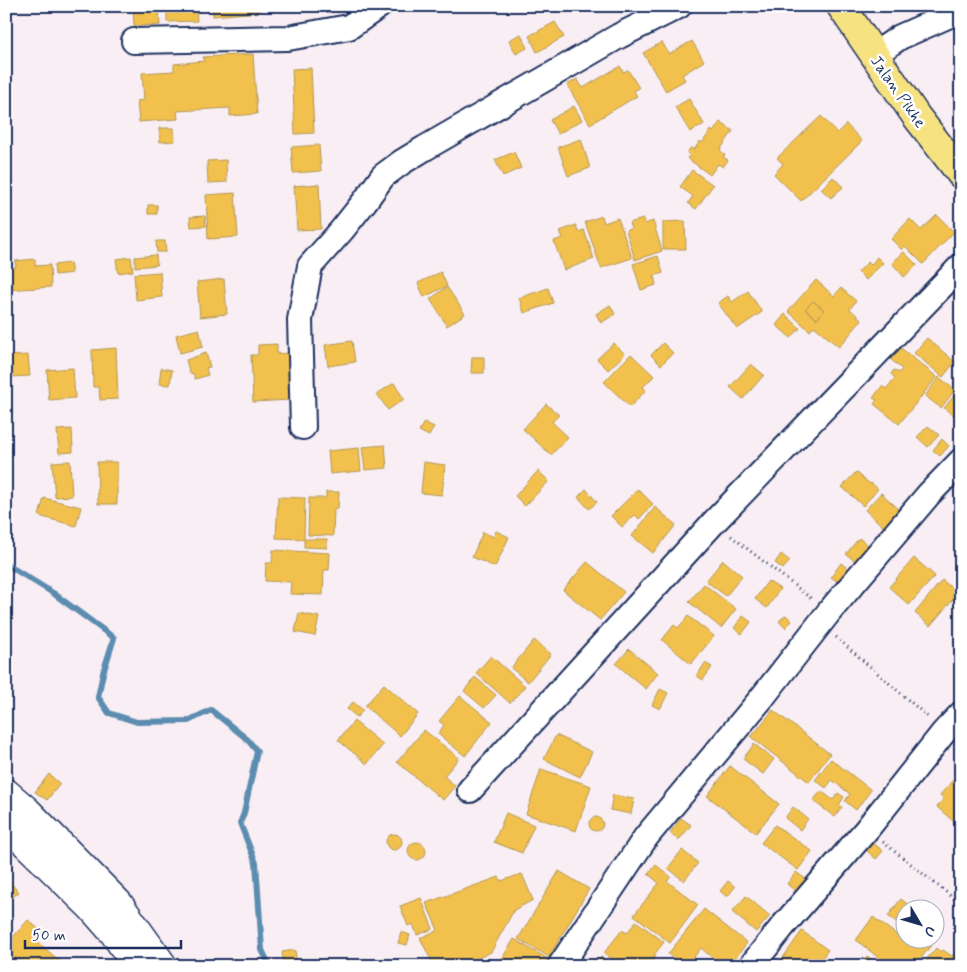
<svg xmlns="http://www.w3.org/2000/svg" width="967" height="972" viewBox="0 0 967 972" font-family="Mynerve,sans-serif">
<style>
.homes{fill:#f2c14e;stroke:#b29553;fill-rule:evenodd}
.offices{fill:#7b5ea7;stroke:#5e5091}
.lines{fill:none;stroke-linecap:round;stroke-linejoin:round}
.stream{stroke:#5b8cb0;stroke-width:6}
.street-casing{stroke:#1b2f5e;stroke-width:28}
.secondary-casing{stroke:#1b2f5e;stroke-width:31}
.highway-casing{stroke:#1b2f5e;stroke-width:31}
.path{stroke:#1b2f5e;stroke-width:3;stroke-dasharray:1 4;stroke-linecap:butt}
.street{stroke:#fff;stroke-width:24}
.secondary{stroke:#fff;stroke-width:28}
.highway{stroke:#f6e281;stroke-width:28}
.labels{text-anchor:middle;stroke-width:5;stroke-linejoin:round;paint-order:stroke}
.street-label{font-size:16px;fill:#1b2f5e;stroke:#fff}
</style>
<rect width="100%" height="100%" fill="#f8eef3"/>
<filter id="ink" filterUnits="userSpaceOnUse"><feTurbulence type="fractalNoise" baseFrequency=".02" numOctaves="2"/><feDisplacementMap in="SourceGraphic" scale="10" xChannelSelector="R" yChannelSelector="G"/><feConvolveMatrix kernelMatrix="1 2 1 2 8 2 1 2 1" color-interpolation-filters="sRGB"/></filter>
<g filter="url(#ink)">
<!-- homes -->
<g class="homes">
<polygon points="133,6 159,6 160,25 134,26"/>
<polygon points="167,6 202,6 202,8 196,8 197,21 167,22"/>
<polygon points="212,6 259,6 259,12 213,16"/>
<polygon points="555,22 564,37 537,52 529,36"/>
<polygon points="521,34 527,48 516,54 509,40"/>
<polygon points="692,41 704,61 682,75 685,80 666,91 643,53 662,42 669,54"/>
<polygon points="253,54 257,114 230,116 230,108 177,111 178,119 139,122 137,101 144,100 142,73 174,71 174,64 204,61 203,57"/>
<polygon points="620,66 623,72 628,70 639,88 634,91 637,96 590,124 567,85 577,79 583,88"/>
<polygon points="311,68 314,133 295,134 292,69"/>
<polygon points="689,99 704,124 690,132 675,107"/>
<polygon points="574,106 582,120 558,134 550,120"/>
<polygon points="821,116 837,133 846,124 862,141 801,201 774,174 783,164 777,158"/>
<polygon points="720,122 733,131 720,150 725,155 723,157 728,160 723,167 718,164 710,175 687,158 690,155 687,153 691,147 694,150 700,141 702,143 711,130 713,132"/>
<polygon points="159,128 174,128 175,141 160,142"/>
<polygon points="581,139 590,168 568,176 558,147"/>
<polygon points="319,145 321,171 293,173 291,147"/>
<polygon points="514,152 521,168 503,176 495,160"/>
<polygon points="226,160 227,182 208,183 207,161"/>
<polygon points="692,170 713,185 696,209 688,203 693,196 680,187"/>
<polygon points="833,177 843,187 831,198 821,189"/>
<polygon points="319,184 321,229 297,230 294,186"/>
<polygon points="235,193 238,237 208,239 206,195"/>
<rect x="148" y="205" width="9" height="9"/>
<polygon points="937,215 954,232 923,264 905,246 902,250 891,239 910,219 921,230"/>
<polygon points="205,216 206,226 191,227 190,217"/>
<polygon points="602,216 604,223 618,218 632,258 601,268 585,222"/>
<polygon points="643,219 645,224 653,221 662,251 635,260 626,230 631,229 629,223"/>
<polygon points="685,221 686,249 663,249 663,222"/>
<polygon points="576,225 578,232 584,230 594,259 564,270 554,241 563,238 560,231"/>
<polygon points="156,241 165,241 166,252 157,252"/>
<polygon points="904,252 917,265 904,277 892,263"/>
<polygon points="156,255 157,265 135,267 135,257"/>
<polygon points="658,256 663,273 654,276 656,285 641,290 633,264"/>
<polygon points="131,257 133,271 118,273 116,259"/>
<polygon points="877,257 883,263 866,280 858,272 868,262 871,265"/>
<polygon points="35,259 35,266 50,265 51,287 6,290 6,268 16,267 15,261"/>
<polygon points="70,263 72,273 55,275 54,265"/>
<polygon points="160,272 162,297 136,300 134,274"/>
<polygon points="441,272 447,286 424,297 418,283"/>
<polygon points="224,279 227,314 200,317 197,282"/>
<path d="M816 280 834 296 841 288 856 301 850 309 862 320 839 347 814 326 810 331 788 311ZM813 301 824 310 817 319 805 309Z"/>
<polygon points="447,287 465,314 447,326 430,299"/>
<polygon points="548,288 553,303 524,313 519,298"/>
<polygon points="748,291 762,312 737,329 718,303 728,296 732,302"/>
<polygon points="813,301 824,310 817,319 805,309"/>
<polygon points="610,305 615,314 601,323 596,314"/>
<polygon points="785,314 800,328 791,338 776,325"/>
<polygon points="961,317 961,327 956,323"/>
<polygon points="199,329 203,347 180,353 176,335"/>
<polygon points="927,338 955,362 943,377 914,353"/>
<polygon points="352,341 355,362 328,366 325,345"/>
<polygon points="614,343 625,354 608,370 597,359"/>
<polygon points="663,343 673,353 661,365 651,355"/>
<polygon points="277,344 277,354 289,353 291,400 253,402 251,355 258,355 258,345"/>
<polygon points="897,345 937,377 899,424 874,404 877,400 873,398 882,386 886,389 895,378 891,374 894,370 899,373 902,369 888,357"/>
<polygon points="116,348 118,399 100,400 99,387 93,387 92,350"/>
<polygon points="206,353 210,367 206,368 208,375 195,379 193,373 190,374 186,360"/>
<polygon points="631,354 654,376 643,387 646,390 630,407 604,382"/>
<polygon points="28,355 30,376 10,377 9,356"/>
<polygon points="472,357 484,357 484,373 471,373"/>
<polygon points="751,364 764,375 743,399 730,387"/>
<polygon points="73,368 75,398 49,400 47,370"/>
<polygon points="161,368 172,370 170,385 159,384"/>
<polygon points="939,377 955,390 941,408 925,396"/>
<polygon points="394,383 404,399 388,410 377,394"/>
<polygon points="957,392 961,395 961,421 944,408"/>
<polygon points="546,404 559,415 552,422 568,437 551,455 523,429"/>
<polygon points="424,422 434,427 429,436 419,431"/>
<polygon points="928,426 939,435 928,447 917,437"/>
<polygon points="72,429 73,452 59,453 57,430"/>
<polygon points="942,439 949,446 940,456 933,450"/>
<polygon points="385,445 387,468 365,470 362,447"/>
<polygon points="359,448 361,471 330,474 328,451"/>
<polygon points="70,461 72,496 55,497 52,462"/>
<polygon points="97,462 117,462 117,504 98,504"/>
<polygon points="424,462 445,465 442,495 421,493"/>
<polygon points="538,471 549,481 525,506 515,496"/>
<polygon points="856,472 870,484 871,483 878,489 863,506 842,487"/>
<polygon points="586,489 597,502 589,509 578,497"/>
<polygon points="638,489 653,504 639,519 635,515 622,527 611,516"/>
<polygon points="326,492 339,492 338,509 334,509 333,536 308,535 309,498 326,498"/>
<polygon points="881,493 902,512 886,529 865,510"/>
<polygon points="278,497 305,498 304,539 276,538"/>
<polygon points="44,498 81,507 76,526 39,516"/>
<polygon points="655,507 676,525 653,553 632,536"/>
<polygon points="496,531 509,537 495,567 472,557 483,532 494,537"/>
<polygon points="859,538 872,548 859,564 846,554"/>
<polygon points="304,539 327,539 327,548 304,547"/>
<polygon points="273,550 330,553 329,570 324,570 323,595 290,594 291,582 265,581 266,563 272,563"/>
<polygon points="781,554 790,561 783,569 775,563"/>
<polygon points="914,558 935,576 909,605 889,587"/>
<polygon points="723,560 742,576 726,596 706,581"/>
<polygon points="587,562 624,592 600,620 563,590"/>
<polygon points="841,563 851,571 841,584 831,577"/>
<polygon points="942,580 958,593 930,626 915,613"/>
<polygon points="768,581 780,589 767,608 755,599"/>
<polygon points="704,584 736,609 721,628 689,602"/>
<polygon points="299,613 319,617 315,636 295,632"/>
<polygon points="786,615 792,621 785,628 779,621"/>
<polygon points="688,616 714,636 691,664 662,640 674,625 678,628"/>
<polygon points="743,616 751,622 742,634 734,628"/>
<polygon points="534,640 551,654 528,682 511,668"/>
<polygon points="629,649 658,673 646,689 616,664"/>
<polygon points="491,656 525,686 510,703 476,673"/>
<polygon points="705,663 712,667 703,680 697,676"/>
<polygon points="475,677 496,695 484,708 464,691"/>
<polygon points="384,684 418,714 400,736 365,706"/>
<polygon points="660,689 668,693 660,709 652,705"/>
<polygon points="460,696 492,722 465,756 438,734 444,725 439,721"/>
<polygon points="353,702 363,710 357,717 347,709"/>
<polygon points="773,710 830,754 809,782 751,737"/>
<polygon points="354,721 383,745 367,764 338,740"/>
<polygon points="424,730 459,758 444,776 455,786 443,800 397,762"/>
<polygon points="556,735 592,752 580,777 544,759"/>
<polygon points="754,744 774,759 763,774 743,759"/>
<polygon points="831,759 871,790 856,810 845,801 850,794 832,780 826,788 815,780"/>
<polygon points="730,766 779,804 756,833 707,796"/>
<polygon points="541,769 591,786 576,831 526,814"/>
<polygon points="49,774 60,784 47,800 35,792"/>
<polygon points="961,779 961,828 937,807 944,798 940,795 953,780 957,784"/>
<polygon points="821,791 833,800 838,793 844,797 839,805 842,807 835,817 813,801"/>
<polygon points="613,795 634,799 631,814 610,810"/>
<polygon points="793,807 808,819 800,830 785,818"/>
<polygon points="506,813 534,825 522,853 494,842"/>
<circle cx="596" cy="824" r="7"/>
<polygon points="681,818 691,825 679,840 670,833"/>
<polygon points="775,825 812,851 798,870 761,843"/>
<circle cx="394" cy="842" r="8"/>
<circle cx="417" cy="851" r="9"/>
<polygon points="873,843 883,851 876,859 867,851"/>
<polygon points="682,850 698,863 684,881 668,868"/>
<polygon points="656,865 671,877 667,881 698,905 670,943 634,915 659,883 648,874"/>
<polygon points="559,871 589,889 549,957 518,939"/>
<polygon points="796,872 811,883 801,896 787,884"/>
<polygon points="522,874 533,900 514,910 491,952 462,966 434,966 420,938 438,930 426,903 499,877 501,881"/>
<polygon points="6,878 19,892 6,903"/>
<polygon points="728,881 735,887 727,897 720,891"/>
<polygon points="746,896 770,916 756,932 732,912"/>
<polygon points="421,898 433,929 417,935 413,924 408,926 400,906"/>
<polygon points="901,899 915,910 904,910 904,927 888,916"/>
<polygon points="704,909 747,943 729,966 722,966 701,948 687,966 683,966 668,954"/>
<polygon points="873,917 910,945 914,940 934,940 934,931 939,935 915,966 889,966 856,940"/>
<polygon points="28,920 41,931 34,939 61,962 58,966 23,966 15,958 9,966 6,966 6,945"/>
<polygon points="636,921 664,942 654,955 656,956 649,966 621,966 604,953 622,930 627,933"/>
<polygon points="802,931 828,950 816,966 777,966"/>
<polygon points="401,932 410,935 407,945 398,943"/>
<polygon points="514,939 548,959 544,966 500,966 498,965"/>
<polygon points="936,948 941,952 943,950 952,956 956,952 961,956 961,966 933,966 926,960"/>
<polygon points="295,950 297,966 284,966 282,952"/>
<polygon points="867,956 880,966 860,966"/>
<polygon points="601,957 613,966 595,966"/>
</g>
<!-- offices -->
<polygon class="offices" points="961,107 961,117 956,110"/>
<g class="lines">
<!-- stream -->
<g class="stream">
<polyline points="6,429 8,433 6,444"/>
<polyline points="6,564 53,593 114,638 103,673 98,697 109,713 137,722 188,721 211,710 247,739 257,751 244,813 240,823 256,863 262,950 270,966"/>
</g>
<defs>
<g id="street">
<polyline points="134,41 288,38 349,27 379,6"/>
<polyline points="874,55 900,37 961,10"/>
<polyline points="303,427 300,320 310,266 342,230 365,201 383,176 402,162 425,148 619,36 679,6"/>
<polyline points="470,790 713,523 961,266"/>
<polyline points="560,966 646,837 761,699 829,612 929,494 961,461"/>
<polyline points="751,966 783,926 867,829 944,732 961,714"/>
</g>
<g id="secondary">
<polyline points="6,793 27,811 118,903 163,966"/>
<polyline points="6,824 92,908 114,933 137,966"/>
</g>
<polyline id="highway" points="841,6 916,116 961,174"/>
</defs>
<!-- street casing -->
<use href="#street" class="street-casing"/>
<!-- secondary casing -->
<use href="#secondary" class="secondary-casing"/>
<!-- highway casing -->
<use href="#highway" class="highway-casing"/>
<!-- path -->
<g class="path">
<polyline points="731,536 813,600"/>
<polyline points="836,637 929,718"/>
<polyline points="883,842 961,904"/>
</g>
<!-- street -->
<use href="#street" class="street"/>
<!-- secondary -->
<use href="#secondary" class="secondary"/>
<!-- highway -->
<use href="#highway" class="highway"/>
</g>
</g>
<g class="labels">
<!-- street labels -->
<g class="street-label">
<text transform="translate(899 91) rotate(55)" y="6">Jalan Pikhe</text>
</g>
</g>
<!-- margin -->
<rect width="967" height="972" fill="none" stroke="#fff" stroke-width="25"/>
<rect x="12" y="12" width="942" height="947" fill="none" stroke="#1b2f5e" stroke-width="2" filter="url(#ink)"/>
<!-- north arrow -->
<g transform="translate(920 924) rotate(128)"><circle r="24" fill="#ffffff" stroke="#a4acbf"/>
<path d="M0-4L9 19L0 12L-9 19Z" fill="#1b2f5e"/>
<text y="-8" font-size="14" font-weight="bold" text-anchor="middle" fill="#1b2f5e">U</text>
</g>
<!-- scale -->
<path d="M25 940v8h156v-8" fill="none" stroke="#1b2f5e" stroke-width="2.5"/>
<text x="32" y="940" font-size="15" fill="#1b2f5e" stroke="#ffffff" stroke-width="4" paint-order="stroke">50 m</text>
</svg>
